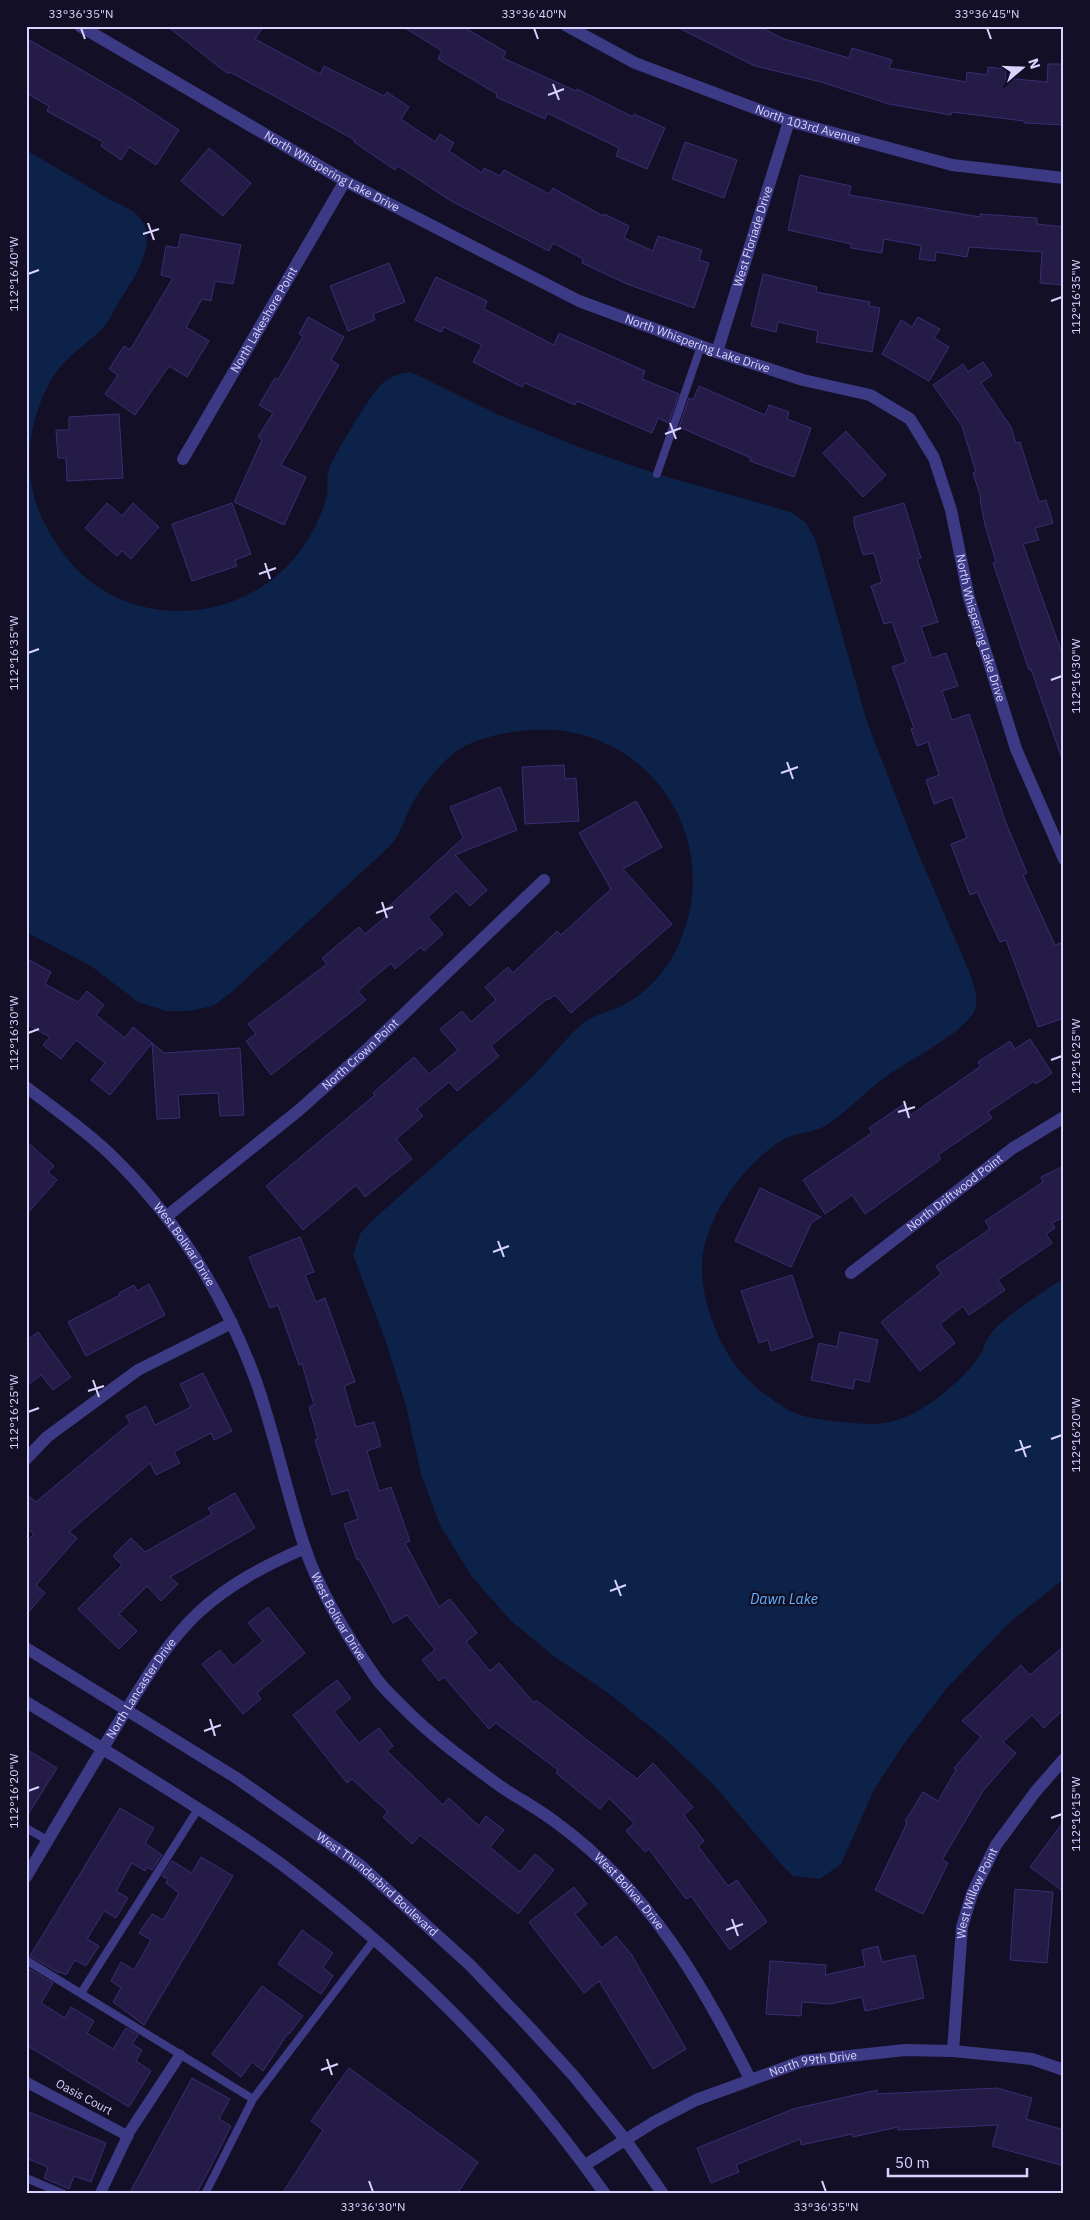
<svg xmlns="http://www.w3.org/2000/svg" width="1090" height="2220" viewBox="0 0 1090 2220" font-family="'IBM Plex Sans',sans-serif">
<style>
.water{fill:#0c2248}
.building{fill:#241b47;stroke:#3b2d73}
.lines{fill:none;stroke-linecap:round;stroke-linejoin:round}
.service{stroke:#3d3a85;stroke-width:8}
.pedestrian{stroke:#3d3a85;stroke-width:11}
.minor{stroke:#3d3a85;stroke-width:12}
.tertiary{stroke:#3d3a85;stroke-width:12}
.ticks{fill:none;stroke:#d9d4ff;stroke-width:2}
.labels{text-anchor:middle;stroke-width:4.5;stroke-linejoin:round;paint-order:stroke}
.street-label{font-size:12px;fill:#d9d4ff;stroke:#130f26}
.water-label{font-size:14px;font-style:italic;fill:#62b6ff;stroke:#130f26}
.neatline{fill:none;stroke:#d9d4ff;stroke-width:2}
.ticks-label{font-size:12px;text-anchor:middle;fill:#d9d4ff}
</style>
<rect width="100%" height="100%" fill="#130f26"/>
<!-- water -->
<path class="water" d="M26 150C54 166 82 183 109 199 117 204 129 207 136 214 163 237 134 278 120 300 114 310 109 322 101 330 82 348 66 356 51 380 26 424 21 481 46 526 69 570 104 601 155 609 223 620 288 585 317 523 321 514 326 503 327 494 328 486 326 476 329 469 333 457 373 390 383 383 391 376 400 373 411 372L499 415 581 448 657 474 791 512 806 523 815 539 867 722 918 853 969 971C973 983 980 1000 974 1012 962 1034 909 1060 887 1076 866 1091 849 1110 828 1124 816 1133 797 1132 784 1139 744 1163 700 1222 702 1271 702 1283 705 1296 708 1308 722 1352 740 1379 779 1404 798 1418 818 1419 841 1422 855 1423 870 1425 884 1423 916 1420 957 1385 976 1361 983 1353 985 1340 992 1332 1007 1315 1044 1291 1064 1278V1579L1010 1622 947 1688 903 1745 874 1790 841 1864 820 1879 793 1876 779 1862 714 1785 664 1738 608 1693 555 1657 511 1621 472 1577 440 1525 421 1474 406 1406 385 1339 353 1255 360 1234 374 1219C425 1173 477 1129 527 1082 546 1064 562 1042 581 1025 591 1016 608 1012 619 1007 645 995 665 973 677 948 730 837 643 715 520 731 498 734 473 739 454 753 440 764 425 783 415 799 405 815 402 833 389 847L233 991 213 1006 188 1011H166L138 1002 91 966 26 932Z"/>
<!-- building -->
<g class="building">
<polygon points="167,26 264,26 255,39 320,74 324,66 384,96 387,92 409,107 401,119 435,142 440,134 454,143 449,151 482,173 484,168 500,176 504,170 549,194 553,188 603,216 604,214 629,226 624,238 653,251 658,236 702,250 699,260 709,263 694,308 627,284 582,263 583,259 553,243 549,251 451,201 398,166 395,170 354,142 355,140 230,72 228,74"/>
<polygon points="402,26 462,26 506,52 503,58 576,91 577,89 633,117 634,114 665,128 647,169 616,156 619,148 547,113 545,119 496,97 497,94 438,59 442,51"/>
<polygon points="675,26 758,26 784,39 849,58 852,48 892,60 889,68 966,82 967,72 987,75 988,67 1006,69 1005,78 1047,82 1048,64 1064,64 1064,125 1024,123 1024,121 952,112 951,115 889,104 821,82 755,66"/>
<polygon points="26,38 130,98 179,130 156,165 129,147 121,160 101,146 103,142 47,111 49,106 26,93"/>
<polygon points="685,142 737,160 724,198 672,179"/>
<polygon points="209,148 251,183 223,216 181,181"/>
<polygon points="800,175 851,186 849,195 980,217 980,214 1037,218 1037,224 1064,227 1064,285 1040,283 1042,252 969,247 967,257 936,252 935,261 919,259 921,246 912,244 884,239 882,253 851,248 851,244 788,230"/>
<polygon points="181,234 241,245 233,284 215,281 211,301 202,299 186,327 209,341 187,377 169,366 135,415 105,394 118,375 109,369 124,346 130,350 173,278 161,275 166,246 178,248"/>
<polygon points="389,263 405,302 373,314 375,320 348,331 330,286"/>
<polygon points="763,274 817,287 816,292 870,302 869,306 880,308 872,352 816,342 818,331 778,322 776,332 751,326"/>
<polygon points="436,277 487,301 484,309 554,345 559,333 645,371 642,379 679,394 669,423 658,418 652,433 577,401 575,405 525,383 522,387 473,362 482,345 444,327 441,332 415,320"/>
<polygon points="308,317 344,337 331,360 339,365 281,465 306,477 284,525 234,502 262,440 258,437 273,413 259,405 275,378 278,380 303,336 299,334"/>
<polygon points="918,317 940,329 934,338 949,347 929,381 882,354 901,320 912,327"/>
<polygon points="983,362 992,375 981,383 1011,427 1016,443 1020,442 1039,502 1046,500 1053,523 1035,528 1039,540 1023,544 1064,659 1064,755 1061,756 1031,669 1029,670 993,563 996,562 985,525 980,499 981,498 973,473 976,472 962,426 933,385 963,364 968,372"/>
<polygon points="699,386 765,415 769,405 789,412 787,419 811,428 794,477 750,461 751,458 679,427 689,398 693,400"/>
<polygon points="119,414 123,478 67,481 66,458 58,458 56,430 69,430 69,417"/>
<polygon points="846,431 886,475 863,497 823,453"/>
<polygon points="107,503 122,516 133,503 159,527 131,559 122,551 117,556 85,528"/>
<polygon points="232,503 251,554 235,560 237,566 192,581 172,524"/>
<polygon points="904,503 921,558 917,559 938,622 921,627 932,658 946,653 958,686 942,691 952,720 969,714 1006,823 1027,873 1023,875 1055,945 1064,942 1064,1018 1038,1027 1006,940 1000,942 977,892 970,895 951,844 967,838 952,797 934,804 926,780 939,775 928,742 917,746 911,729 914,728 892,667 906,662 892,622 884,624 871,586 882,582 874,553 863,555 854,524 854,517"/>
<polygon points="564,765 565,779 576,778 579,821 525,824 522,767"/>
<polygon points="500,787 517,830 455,855 487,890 470,906 456,891 428,917 443,934 424,951 421,947 395,969 391,963 358,991 366,1000 271,1075 246,1041 256,1034 248,1024 327,964 322,958 359,927 365,934 390,913 386,909 463,838 450,807"/>
<polygon points="636,801 662,847 623,869 672,924 571,1013 555,995 548,1000 547,999 491,1046 499,1056 457,1091 449,1082 417,1109 423,1116 396,1139 412,1159 365,1197 356,1185 303,1230 266,1186 375,1095 373,1093 414,1057 429,1074 458,1050 440,1029 462,1011 471,1022 496,1000 485,987 508,967 513,973 557,931 561,935 611,889 579,833"/>
<polygon points="26,958 51,972 45,984 78,1002 87,991 104,1005 96,1015 125,1038 133,1027 164,1053 240,1048 244,1115 220,1116 218,1093 178,1095 180,1118 157,1119 152,1043 110,1095 91,1080 105,1063 76,1040 61,1059 43,1045 50,1037 26,1024"/>
<polygon points="1030,1039 1052,1073 1036,1084 1034,1081 988,1112 992,1118 938,1155 941,1159 865,1214 852,1195 825,1214 803,1180 872,1133 869,1128 904,1104 911,1115 981,1066 978,1062 1010,1041 1015,1049"/>
<polygon points="26,1141 54,1166 48,1172 57,1180 26,1215"/>
<polygon points="1064,1166 1064,1217 1052,1223 1055,1228 1046,1234 1052,1243 998,1280 1005,1290 969,1315 963,1306 940,1324 955,1343 920,1371 881,1322 941,1274 936,1266 990,1229 985,1221 1043,1182 1041,1177"/>
<polygon points="760,1188 821,1217 812,1222 791,1267 735,1241"/>
<polygon points="300,1237 314,1272 305,1275 316,1302 325,1298 355,1382 344,1386 356,1427 374,1422 381,1446 367,1451 379,1491 391,1487 410,1541 405,1543 439,1607 450,1599 477,1633 466,1642 490,1671 499,1663 534,1703 536,1700 637,1779 653,1763 693,1807 684,1815 704,1841 698,1846 728,1886 737,1880 767,1922 730,1950 691,1896 686,1899 649,1849 645,1852 626,1831 634,1823 609,1798 600,1809 556,1773 558,1770 496,1723 489,1729 444,1677 439,1681 422,1660 435,1650 407,1615 393,1623 359,1559 357,1560 344,1524 358,1519 348,1490 332,1495 315,1440 318,1439 309,1407 314,1405 302,1364 299,1365 278,1305 270,1308 249,1257"/>
<polygon points="792,1275 813,1337 771,1351 768,1340 759,1343 741,1291"/>
<polygon points="149,1284 165,1315 86,1356 68,1322 120,1295 119,1293 134,1285 137,1291"/>
<polygon points="38,1332 71,1377 53,1390 41,1375 26,1386 26,1341"/>
<polygon points="840,1332 878,1340 869,1382 855,1379 853,1389 811,1380 819,1343 837,1347"/>
<polygon points="203,1373 232,1431 214,1440 211,1433 174,1452 180,1463 156,1475 150,1463 69,1532 77,1538 36,1585 45,1593 26,1615 26,1542 34,1534 26,1528 26,1494 36,1502 130,1423 126,1416 146,1406 155,1425 191,1407 180,1384"/>
<polygon points="235,1493 255,1528 170,1577 178,1584 161,1601 147,1586 119,1614 137,1631 119,1649 78,1609 122,1565 113,1556 131,1538 145,1552 212,1514 208,1508"/>
<polygon points="268,1607 305,1653 257,1693 261,1699 243,1714 202,1664 220,1650 233,1666 263,1641 248,1623"/>
<polygon points="1064,1646 1064,1709 1044,1728 1032,1715 1003,1742 1016,1753 983,1791 942,1860 948,1863 923,1914 875,1890 907,1823 905,1821 923,1792 938,1801 956,1770 954,1768 981,1737 962,1721 1021,1665 1030,1675"/>
<polygon points="337,1680 351,1698 334,1712 359,1743 379,1728 393,1746 387,1751 443,1805 449,1798 479,1826 486,1816 504,1830 490,1847 520,1872 535,1854 554,1870 518,1914 420,1835 412,1844 383,1817 388,1812 352,1779 347,1783 293,1715"/>
<polygon points="26,1749 57,1768 26,1818"/>
<polygon points="120,1808 154,1828 145,1843 162,1855 152,1870 147,1867 145,1871 132,1863 116,1891 128,1898 116,1918 104,1911 87,1939 99,1946 86,1966 75,1960 66,1975 60,1972 59,1973 30,1956"/>
<polygon points="1064,1821 1064,1892 1030,1867"/>
<polygon points="201,1857 233,1876 144,2025 113,2002 121,1988 111,1981 121,1962 134,1970 151,1940 139,1933 152,1914 163,1920 179,1893 166,1883 168,1879 162,1876 172,1861 192,1873"/>
<polygon points="574,1887 587,1904 575,1914 602,1948 616,1936 631,1954 686,2049 653,2069 599,1981 584,1993 529,1922"/>
<polygon points="1015,1889 1053,1892 1047,1963 1010,1960"/>
<polygon points="302,1930 333,1953 323,1967 333,1976 321,1994 278,1964"/>
<polygon points="878,1946 882,1962 915,1955 924,1998 865,2011 862,1997 830,2004 802,2002 801,2016 766,2014 770,1961 826,1965 825,1975 865,1966 862,1950"/>
<polygon points="26,1967 53,1983 41,2003 65,2018 71,2007 94,2021 87,2033 113,2049 126,2028 138,2035 132,2044 142,2050 136,2061 151,2071 129,2107 26,2045"/>
<polygon points="262,1986 303,2016 289,2034 288,2033 263,2071 252,2062 241,2077 212,2054"/>
<polygon points="349,2068 478,2162 457,2194 282,2194 323,2130 311,2121"/>
<polygon points="192,2078 230,2099 219,2119 231,2126 209,2170 196,2194 129,2194"/>
<polygon points="997,2088 1032,2098 1026,2119 1064,2130 1064,2166 992,2146 998,2125 898,2130 898,2127 853,2137 852,2134 801,2145 800,2139 736,2165 739,2172 711,2183 697,2148 793,2109 877,2090 877,2094"/>
<polygon points="26,2111 106,2143 91,2182 74,2176 69,2189 44,2178 48,2167 26,2158"/>
</g>
<g class="lines">
<!-- service -->
<g class="service">
<polyline points="657,474 701,346"/>
<polyline points="26,1828 47,1840"/>
<polyline points="26,1960 253,2099"/>
<polyline points="81,1993 198,1809"/>
<polyline points="26,2178 64,2194"/>
<polyline points="205,2194 253,2099 374,1940"/>
</g>
<!-- pedestrian -->
<g class="pedestrian">
<polyline points="26,2082 128,2136"/>
<polyline points="100,2194 130,2131 180,2055"/>
</g>
<!-- minor -->
<g class="minor">
<path id="s1" d="M80 26 345 181 579 301 717 352 803 380 870 395 910 419 934 458 951 510 969 598 1016 749 1064 859"/>
<path id="s2" d="M717 352 789 121"/>
<path id="s3" d="M183 459 345 181"/>
<path id="s4" d="M26 1087C55 1109 85 1130 110 1154 176 1218 225 1296 256 1381 275 1435 286 1491 304 1545 319 1592 348 1638 376 1678 383 1688 393 1697 402 1706 431 1736 466 1761 500 1786 519 1799 540 1810 558 1824 648 1890 701 1981 750 2079"/>
<path id="s5" d="M167 1216 298 1111 363 1053 544 880"/>
<path id="s6" d="M851 1273 1013 1148 1064 1117"/>
<polyline points="26,1459 47,1437 138,1370 232,1323"/>
<path id="s7" d="M26 1877C55 1828 84 1779 114 1730 139 1690 163 1646 198 1613 229 1584 266 1565 305 1548"/>
<path id="s8" d="M953 2051 962 1927 972 1894 996 1845 1036 1791 1064 1759"/>
<path id="s9" d="M585 2165 654 2122 696 2100 803 2061 905 2050 953 2051 1032 2059 1064 2070"/>
</g>
<!-- tertiary -->
<g class="tertiary">
<path id="s10" d="M567 26 635 63 789 121 952 165 1064 178"/>
<path id="s11" d="M26 1648 235 1777 360 1865 470 1965 530 2028 573 2075 625 2139 663 2194"/>
<path d="M26 1702C78 1733 129 1765 180 1797 217 1821 254 1843 289 1870 409 1961 518 2070 605 2194"/>
</g>
</g>
<!-- ticks -->
<path class="ticks" d="M81 28 85 39M534 28 538 39M987 28 991 39M553 84 559 100M548 95 564 89M148 223 154 240M143 234 159 229M28 274 39 270M1051 301 1062 297M670 423 676 439M665 434 681 428M265 563 270 579M259 574 276 568M28 653 39 649M1051 680 1062 676M787 762 793 779M781 773 798 767M382 902 387 918M376 913 393 907M28 1033 39 1029M1051 1060 1062 1056M904 1101 909 1118M898 1112 915 1107M498 1241 504 1257M493 1252 509 1246M93 1380 99 1397M88 1391 104 1386M28 1412 39 1408M1051 1439 1062 1435M1020 1440 1026 1457M1015 1451 1031 1446M615 1580 621 1596M610 1591 626 1585M210 1719 215 1736M204 1731 221 1725M28 1791 39 1787M1051 1818 1062 1814M732 1919 738 1936M726 1930 743 1924M327 2059 332 2075M321 2070 338 2064M369 2181 373 2192M822 2181 826 2192"/>
<g class="labels">
<!-- street labels -->
<g class="street-label">
<text dy="4" stroke="none"><textPath href="#s10" startOffset="261">North 103rd Avenue</textPath></text>
<text dy="4" stroke="none"><textPath href="#s1" startOffset="291">North Whispering Lake Drive</textPath></text>
<text dy="4" stroke="none"><textPath href="#s2" startOffset="121">West Floriade Drive</textPath></text>
<text dy="4" stroke="none"><textPath href="#s3" startOffset="161">North Lakeshore Point</textPath></text>
<text dy="4" stroke="none"><textPath href="#s1" startOffset="696">North Whispering Lake Drive</textPath></text>
<text dy="4" stroke="none"><textPath href="#s1" startOffset="1145">North Whispering Lake Drive</textPath></text>
<text dy="4" stroke="none"><textPath href="#s5" startOffset="252">North Crown Point</textPath></text>
<text dy="4" stroke="none"><textPath href="#s6" startOffset="131">North Driftwood Point</textPath></text>
<text dy="4" stroke="none"><textPath href="#s4" startOffset="225">West Bolivar Drive</textPath></text>
<text dy="4" stroke="none"><textPath href="#s4" startOffset="630">West Bolivar Drive</textPath></text>
<text dy="4" stroke="none"><textPath href="#s7" startOffset="221">North Lancaster Drive</textPath></text>
<text dy="4" stroke="none"><textPath href="#s11" startOffset="424">West Thunderbird Boulevard</textPath></text>
<text dy="4" stroke="none"><textPath href="#s4" startOffset="1035">West Bolivar Drive</textPath></text>
<text dy="4" stroke="none"><textPath href="#s8" startOffset="161">West Willow Point</textPath></text>
<text dy="4" stroke="none"><textPath href="#s9" startOffset="252">North 99th Drive</textPath></text>
<text transform="translate(84 2097) rotate(28)" y="4">Oasis Court</text>
</g>
<!-- water labels -->
<g class="water-label">
<text x="784" y="1604">Dawn Lake</text>
</g>
</g>
<!-- border -->
<rect width="1090" height="2220" fill="none" stroke="#130f26" stroke-width="55"/>
<!-- north arrow -->
<g transform="translate(1022 68) rotate(71)" stroke="#130f26" stroke-width="4" paint-order="stroke">
<path d="M0-4L9 19L0 12L-9 19Z" fill="#d9d4ff"/>
<text y="-8" font-size="14" font-weight="bold" text-anchor="middle" fill="#d9d4ff">N</text>
</g>
<!-- scale -->
<path d="M888 2168v8h139v-8" fill="none" stroke="#d9d4ff" stroke-width="2.5"/>
<text x="895" y="2168" font-size="15" fill="#d9d4ff" stroke="#130f26" stroke-width="4" paint-order="stroke">50 m</text>
<rect x="28" y="28" width="1034" height="2164" class="neatline"/>
<g class="ticks-label">
<text x="81" y="18">33°36'35"N</text>
<text x="534" y="18">33°36'40"N</text>
<text x="987" y="18">33°36'45"N</text>
<text transform="translate(14 274) rotate(-90)" y="4">112°16'40"W</text>
<text transform="translate(1076 297) rotate(-90)" y="4">112°16'35"W</text>
<text transform="translate(14 653) rotate(-90)" y="4">112°16'35"W</text>
<text transform="translate(1076 676) rotate(-90)" y="4">112°16'30"W</text>
<text transform="translate(14 1033) rotate(-90)" y="4">112°16'30"W</text>
<text transform="translate(1076 1056) rotate(-90)" y="4">112°16'25"W</text>
<text transform="translate(14 1412) rotate(-90)" y="4">112°16'25"W</text>
<text transform="translate(1076 1435) rotate(-90)" y="4">112°16'20"W</text>
<text transform="translate(14 1791) rotate(-90)" y="4">112°16'20"W</text>
<text transform="translate(1076 1814) rotate(-90)" y="4">112°16'15"W</text>
<text x="373" y="2211">33°36'30"N</text>
<text x="826" y="2211">33°36'35"N</text>
</g>
</svg>
